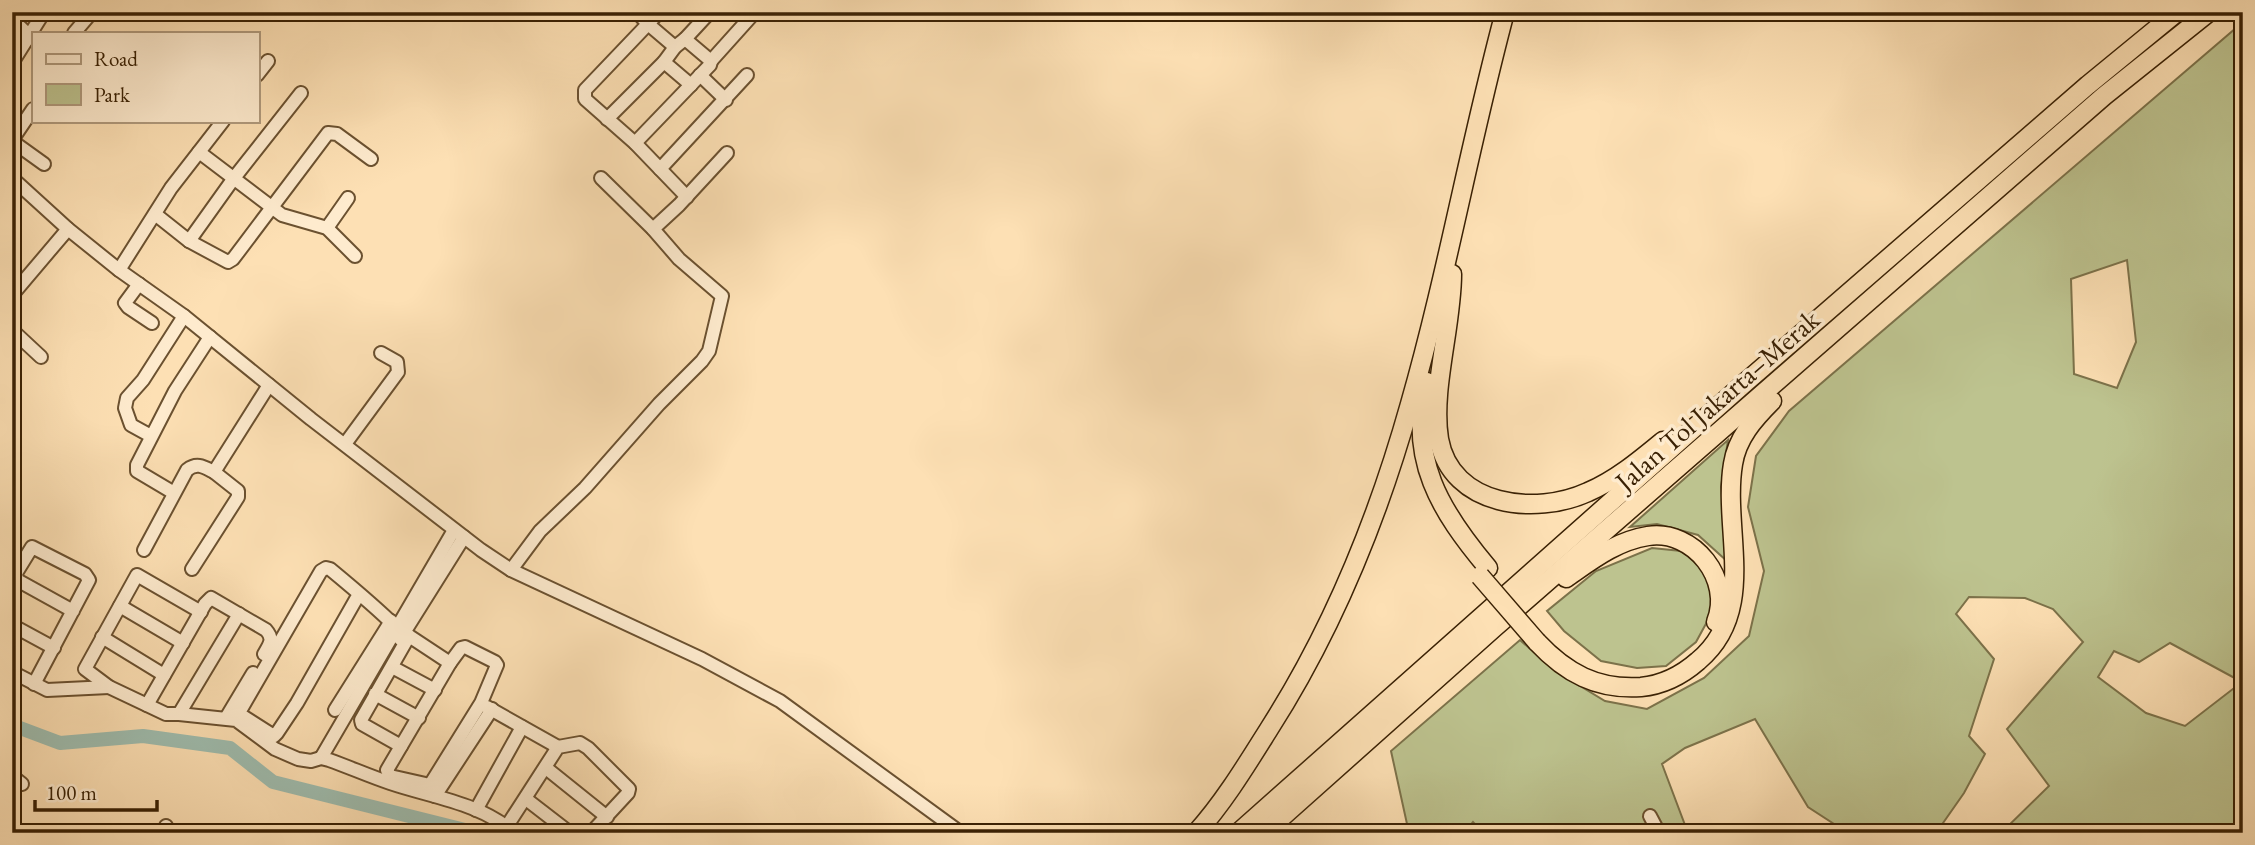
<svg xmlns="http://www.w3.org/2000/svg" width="2255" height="845" viewBox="0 0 2255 845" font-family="'EB Garamond',serif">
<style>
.green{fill:#bdc38f;stroke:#7c724a;stroke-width:2;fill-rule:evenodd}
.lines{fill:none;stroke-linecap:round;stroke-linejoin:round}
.river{stroke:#9fbdaf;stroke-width:14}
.minor-casing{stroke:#6b5130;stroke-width:16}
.highway-casing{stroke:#3a2104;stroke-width:21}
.minor{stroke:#feebce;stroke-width:12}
.highway{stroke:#fde0b4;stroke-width:18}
.highway-bridge-casing{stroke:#3a2104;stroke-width:21;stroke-linecap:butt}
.highway-bridge{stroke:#fde0b4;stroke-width:18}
.labels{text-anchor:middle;stroke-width:7;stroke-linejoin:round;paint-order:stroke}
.street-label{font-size:28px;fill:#3a2104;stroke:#feebce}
</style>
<rect width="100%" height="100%" fill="#fde0b4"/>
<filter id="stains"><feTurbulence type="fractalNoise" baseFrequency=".00286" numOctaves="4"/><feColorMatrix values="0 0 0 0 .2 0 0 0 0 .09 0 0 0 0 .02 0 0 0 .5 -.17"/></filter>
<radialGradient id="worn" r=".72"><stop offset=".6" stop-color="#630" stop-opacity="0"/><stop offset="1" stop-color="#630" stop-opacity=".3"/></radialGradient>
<!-- green -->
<g class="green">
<path d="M2243 22V833H2001L2049 786 2007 729 2083 642 2053 609 2025 598 1969 597 1956 614 1994 659 1969 736 1985 754 1964 793 1936 833H1848L1808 807 1755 719 1685 748 1662 764 1688 833H1483L1473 822 1464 833H1409L1391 751 1520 640 1554 670 1605 701 1647 709 1704 678 1749 636 1764 571 1748 507 1756 456 1789 411ZM2127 260 2136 342 2117 388 2074 374 2071 279ZM2170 643 2242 682 2185 726 2146 713 2098 677 2114 651 2139 662Z"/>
<polygon points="1728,440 1721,487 1728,562 1698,535 1657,524 1630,527"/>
<polygon points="1652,548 1691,552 1714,581 1714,609 1696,642 1666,666 1637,668 1601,661 1564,631 1547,611 1596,571"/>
</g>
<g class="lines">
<!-- river -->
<polyline class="river" points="12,725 60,743 143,736 230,748 273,782 477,833"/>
<defs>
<g id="minor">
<polyline points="637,12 648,24 585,90 585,99 635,143 687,197"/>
<polyline points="659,12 648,24 675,47"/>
<polyline points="12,19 33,39"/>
<polyline points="74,33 92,12"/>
<polyline points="711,61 755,12"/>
<polyline points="664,62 691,85"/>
<polyline points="12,63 44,12"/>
<polyline points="257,75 268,61"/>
<polyline points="700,75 726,100"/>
<polyline points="607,119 664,62 675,47 685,39"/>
<polyline points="12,140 33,109"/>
<polyline points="12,141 44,164"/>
<polyline points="635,143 710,65 711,61 685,39 710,12"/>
<polyline points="199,152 282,215 327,228 355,256"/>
<polyline points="660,169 747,75"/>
<polyline points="12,178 68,229 119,270 184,316 311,419 481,550 511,570 702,659 780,701 961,833"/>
<polyline points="155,214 189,241 228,262 233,259 328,133 337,134 371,159"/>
<polyline points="327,228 348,198"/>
<polyline points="653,229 679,205 727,153"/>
<polyline points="189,241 234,178 301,93"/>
<polyline points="119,270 171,188 223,121"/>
<polyline points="139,284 125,303 128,307 152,323"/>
<polyline points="12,295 68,229"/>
<polyline points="12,330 41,357"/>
<polyline points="151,436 131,425 125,408 127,398 143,380 184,316"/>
<polyline points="345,444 398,372 397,362 381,353"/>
<polyline points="174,493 137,471 137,465 175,391 210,337"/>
<path d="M144 550 187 470C197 462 204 467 214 472L269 385"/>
<polyline points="192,569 238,497 238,491 214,472"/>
<polyline points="511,570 540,531 585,488 659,404 702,361 709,351 722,296 679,259 653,229 601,178"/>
<path d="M359 594 297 703 277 733 274 736 241 715 240 711 321 571 326 568 330 569C353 588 376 607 397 628L450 663"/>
<polyline points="120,606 183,643"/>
<path d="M201 612 137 575 85 669 109 687 166 714H179L236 720 275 749 298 759 311 761 321 758 329 760C349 767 369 776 390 783 431 797 481 803 514 833"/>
<polyline points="12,632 16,628 19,629 54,648"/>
<polyline points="102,637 164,675"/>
<polyline points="400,639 464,537"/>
<polygon points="465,647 495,662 497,665 481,703 430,785 390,776 387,770 450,663 461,648"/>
<polyline points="392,667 435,690"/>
<polyline points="12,672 47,690 109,687"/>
<polyline points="34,684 89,580 85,574 32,547 16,573 17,580 73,611"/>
<polyline points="375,694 419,718"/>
<path d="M147 705 205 604 211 598 266 630C274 639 270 644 264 654"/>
<polyline points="487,707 558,747"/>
<polyline points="335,710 391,621"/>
<polyline points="179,714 239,614"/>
<polyline points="226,718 253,673"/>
<polyline points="401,746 362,724 361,720 409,636"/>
<polyline points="321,758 454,530"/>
<polyline points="546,768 607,817"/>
<polyline points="12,776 22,784"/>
<polyline points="435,796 492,709"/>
<polyline points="526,799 570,833"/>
<polyline points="476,810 522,727"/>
<polyline points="1650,816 1659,833"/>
<polyline points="507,826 558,747 580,743 588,748 629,789 628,793 591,833"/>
<polyline points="164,833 166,826"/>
</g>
<g id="highway">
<path d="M1452 274C1452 326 1431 390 1439 439 1451 507 1536 516 1588 492 1616 480 1640 460 1663 441"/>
<path d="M1427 382C1408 459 1440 511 1488 568"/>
<path d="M1566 578C1592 560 1616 541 1648 536 1694 529 1733 580 1716 622"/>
<path d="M1537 642C1566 673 1597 690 1641 687 1662 685 1682 675 1698 661 1759 610 1722 530 1733 464 1737 438 1754 419 1772 401"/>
<path d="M1196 833C1224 802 1247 764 1269 729 1333 629 1378 518 1410 404 1447 275 1470 142 1505 12"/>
<polyline points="1238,833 1747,381 2088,85 2177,12"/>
<polyline points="1264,833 1495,627 2104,96 2209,12"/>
</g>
</defs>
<!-- minor casing -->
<use href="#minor" class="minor-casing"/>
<!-- highway casing -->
<use href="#highway" class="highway-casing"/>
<!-- minor -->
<use href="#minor" class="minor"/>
<!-- highway -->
<use href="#highway" class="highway"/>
<defs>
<polyline id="highway-bridge" points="1480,576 1537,642"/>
</defs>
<!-- highway-bridge casing -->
<use href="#highway-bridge" class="highway-bridge-casing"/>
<!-- highway-bridge -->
<use href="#highway-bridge" class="highway-bridge"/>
</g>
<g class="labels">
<!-- street labels -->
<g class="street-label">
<text transform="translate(1717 400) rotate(-41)" y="10">Jalan Tol Jakarta–Merak</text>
</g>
</g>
<!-- margin -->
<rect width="2255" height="845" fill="none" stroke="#fde0b4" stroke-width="42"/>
<rect x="14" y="14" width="2227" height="817" fill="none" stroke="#3a2104" stroke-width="3.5"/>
<rect x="21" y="21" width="2213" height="803" fill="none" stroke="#3a2104" stroke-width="2"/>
<!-- legend -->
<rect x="32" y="32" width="228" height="91" fill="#feebce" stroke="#b09a7d" stroke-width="2"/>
<rect x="46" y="54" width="35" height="10" fill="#feebce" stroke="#b09a7d" stroke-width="2"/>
<text x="94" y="66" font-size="21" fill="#3a2104">Road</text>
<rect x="46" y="84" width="35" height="21" fill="#bdc38f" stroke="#b09a7d" stroke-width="2"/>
<text x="94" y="102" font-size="21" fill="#3a2104">Park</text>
<!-- scale -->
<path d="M35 800v10h122v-10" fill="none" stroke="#3a2104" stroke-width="3.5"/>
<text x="46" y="800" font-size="21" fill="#3a2104" stroke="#feebce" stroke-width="5" paint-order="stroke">100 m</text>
<rect width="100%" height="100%" filter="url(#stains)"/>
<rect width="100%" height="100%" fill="url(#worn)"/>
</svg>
